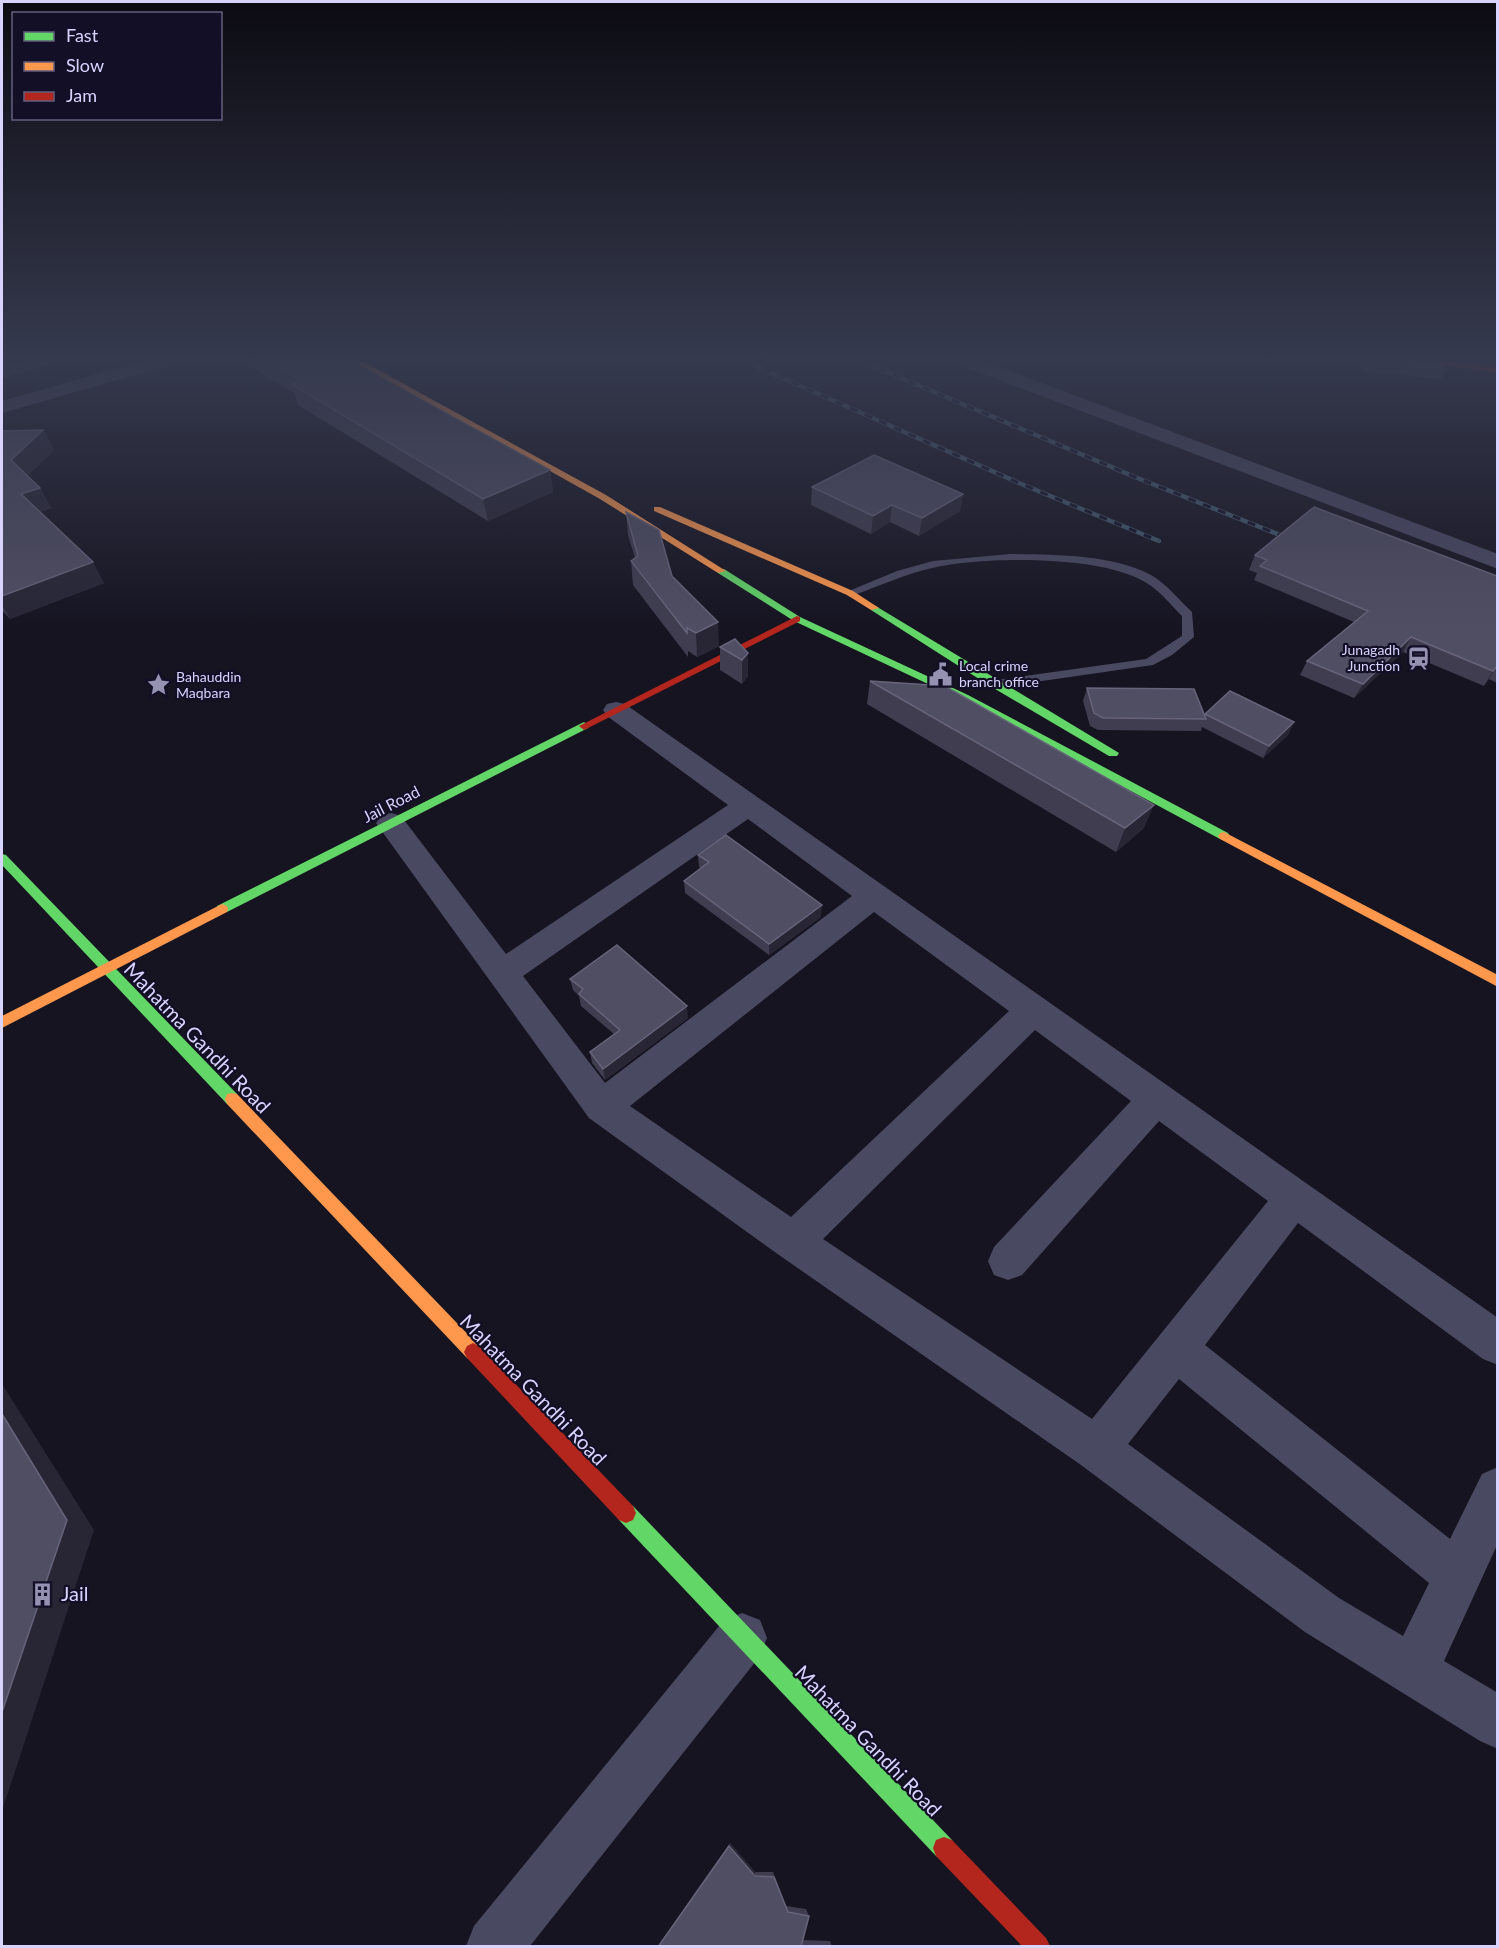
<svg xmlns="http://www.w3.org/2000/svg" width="1499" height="1948" viewBox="0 0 1499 1948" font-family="Lato,sans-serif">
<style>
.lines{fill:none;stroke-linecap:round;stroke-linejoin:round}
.lane{fill:#4a4962;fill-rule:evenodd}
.street{fill:#4a4962;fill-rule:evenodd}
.fast{fill:#63d668;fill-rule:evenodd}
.slow{fill:#ff974d;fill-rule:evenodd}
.jam{fill:#b3261e;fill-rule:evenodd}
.rail-casing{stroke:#43596b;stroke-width:4.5}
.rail{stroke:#130f26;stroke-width:3;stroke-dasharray:8;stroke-linecap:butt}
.wall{fill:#403d50}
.shaded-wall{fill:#282635}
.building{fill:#504e63;stroke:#66637b;stroke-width:1.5}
.labels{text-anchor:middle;stroke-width:4.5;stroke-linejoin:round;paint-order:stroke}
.far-poi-label{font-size:14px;fill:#d9d4ff;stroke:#130f26;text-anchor:start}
.street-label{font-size:16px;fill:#d9d4ff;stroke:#130f26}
.near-street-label{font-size:20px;fill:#d9d4ff;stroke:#130f26}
.near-poi-label{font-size:20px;fill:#d9d4ff;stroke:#130f26;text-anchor:start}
</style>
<rect width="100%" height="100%" fill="#161421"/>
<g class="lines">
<!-- lane -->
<path class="lane" d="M1010 554C1055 555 1110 554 1151 575 1167 584 1179 600 1192 612L1194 637 1172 655 1153 665 994 688 989 687 988 684 989 681 1146 659 1182 636V616C1170 604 1159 590 1145 582 1101 555 982 556 932 568 905 574 880 586 854 595L850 597 844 593 897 571 933 561Z"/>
<!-- street -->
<g class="street">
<polygon points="39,356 67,356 65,360 2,378 2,367"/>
<polygon points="160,356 189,356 187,360 2,413 2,401"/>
<polygon points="945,356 970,356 1498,554 1498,569 947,360"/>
<path d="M616 702 625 704 1498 1318V1365L1483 1359 1298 1223 1205 1345 1450 1539 1482 1474 1498 1467V1543L1444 1661 1498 1693V1749L1480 1741 1305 1632 1081 1465 779 1255 589 1118 376 823 381 816 391 813 401 816 506 954 728 805 607 716 603 710 607 704ZM748 819 852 896 605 1083 523 976ZM874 912 1009 1011 791 1217 630 1106ZM1035 1030 1131 1101 994 1247 988 1261 994 1275 1008 1280 1022 1275 1159 1121 1268 1201 1092 1419 823 1239ZM1179 1379 1429 1583 1403 1636 1339 1598 1128 1444Z"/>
<polygon points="742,1613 760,1620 767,1638 760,1656 530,1946 466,1946 474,1926 724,1620"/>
</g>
<!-- fast -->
<g class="fast">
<polygon points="718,569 724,569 800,617 968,695 1228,833 1230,836 1224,840 1220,839 960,699 794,621 718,573"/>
<polygon points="874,605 1119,753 1117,756 1109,756 990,686 871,610 871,606"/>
<polygon points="584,722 589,726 588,728 227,912 217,912 216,909 217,906"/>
<polygon points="2,854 6,855 237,1094 239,1099 237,1104 232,1105 227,1104 2,865"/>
<polygon points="626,1503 633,1506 952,1840 955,1848 952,1856 944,1859 936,1856 619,1520 616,1513 619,1506"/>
</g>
<!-- slow -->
<g class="slow">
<polygon points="344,356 353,356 606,495 726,571 718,573 600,499"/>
<polygon points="654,507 660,507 853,591 879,608 871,610 847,595 654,511"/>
<polygon points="1224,832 1498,975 1498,987 1220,839 1218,836 1220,833"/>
<polygon points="222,904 227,906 228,909 227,912 2,1028 2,1016"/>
<polygon points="232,1093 237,1094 479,1346 482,1352 479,1358 473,1361 467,1358 227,1104 225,1099 227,1094"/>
</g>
<!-- jam -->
<g class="jam">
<polygon points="1371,356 1397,356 1498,368 1498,372"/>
<polygon points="797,616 800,617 800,621 588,728 584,730 579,726"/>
<polygon points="473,1343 479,1346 633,1506 636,1513 633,1520 626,1523 619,1520 467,1358 464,1352 467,1346"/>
<polygon points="944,1837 952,1840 1046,1938 1050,1946 1022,1946 936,1856 933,1848 936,1840"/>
</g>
<defs>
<g id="rail">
<polyline points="733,356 1019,483 1159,541"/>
<polyline points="849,356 1135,477 1295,541"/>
</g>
</defs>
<!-- rail casing -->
<use href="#rail" class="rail-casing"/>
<!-- rail -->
<use href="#rail" class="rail"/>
</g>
<!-- wall -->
<g class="wall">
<polygon points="233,356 341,356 550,470 553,492 488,521 298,405 294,393"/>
<polygon points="1358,356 1401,356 1446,369 1441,379 1363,371"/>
<polygon points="43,430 54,450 27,476 40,488 51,508 40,512 104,583 10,619 2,610 2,431"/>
<polygon points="812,487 963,494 960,511 919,536 890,522 871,534 811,505"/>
<polygon points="626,512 672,576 719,646 697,657 688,651 688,657 633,585 631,561 635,558 628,535"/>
<polygon points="1255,555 1497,576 1497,683 1489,679 1484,686 1403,652 1354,698 1300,675 1307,661 1354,622 1254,580 1257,573 1249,570"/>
<polygon points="720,647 748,653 748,676 742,684 720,670"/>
<polygon points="870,681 1144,828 1116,852 867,704"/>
<polygon points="1087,688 1204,714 1205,714 1294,722 1288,735 1263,758 1202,727 1201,731 1098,730 1090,726 1083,701"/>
<polygon points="698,855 821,917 769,955 685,893 684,881 701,868 699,867"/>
<polygon points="570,979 688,1018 605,1080 592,1063 590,1052 614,1034 581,1006 579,996 573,990"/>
<polygon points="730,1843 755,1872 773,1872 786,1906 806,1909 809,1916 803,1940 830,1941 832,1947 657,1947"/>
</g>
<!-- shaded-wall -->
<g class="shaded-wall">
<polygon points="43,430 54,450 23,480 11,460"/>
<polygon points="550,470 553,492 488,521 483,499"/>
<polygon points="40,488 51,508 33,515 21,494"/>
<polygon points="963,494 960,511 919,536 922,518"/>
<polygon points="892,505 890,522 871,534 873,516"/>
<polygon points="93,562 104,583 10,619 2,606 2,596"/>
<polygon points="718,622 719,646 697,657 696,633"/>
<polygon points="1411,637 1403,652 1354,698 1363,684"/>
<polygon points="748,653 748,676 742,684 742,660"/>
<polygon points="1497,666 1489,679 1484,686 1493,671"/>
<polygon points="1294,722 1288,735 1263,758 1269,746"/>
<polygon points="1154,805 1144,828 1116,852 1125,828"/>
<polygon points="822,905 821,917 769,955 769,944"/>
<polygon points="687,1006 688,1018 605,1080 603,1069"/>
<polygon points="2,1384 94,1530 2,1811"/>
<polygon points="730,1843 755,1872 755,1876 729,1846"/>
</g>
<!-- building -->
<g class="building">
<polygon points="261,356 341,356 550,470 483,499 291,384 301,380"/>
<polygon points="1365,356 1401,356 1433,360 1446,369 1367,362"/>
<polygon points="43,430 11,460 40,488 21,494 93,562 2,596 2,431"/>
<polygon points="874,455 963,494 922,518 892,505 873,516 812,487"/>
<polygon points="1314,507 1497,576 1497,666 1493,671 1411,637 1363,684 1307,661 1368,611 1260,566 1267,560 1255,555"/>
<polygon points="626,512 659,530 672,576 718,622 696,633 687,628 687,633 631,561 638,556"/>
<polygon points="735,639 748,653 742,660 720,647"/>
<polygon points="870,681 945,686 1154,805 1125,828"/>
<polygon points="1087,688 1194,689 1206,719 1103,718 1094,713"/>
<polygon points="1230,691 1294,722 1269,746 1205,714"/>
<polygon points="726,835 822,905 769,944 684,881 709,862 698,855"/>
<polygon points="617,945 687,1006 603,1069 590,1052 620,1030 579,994 583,989 570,979"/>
<polygon points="2,1414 67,1520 2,1712"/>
<polygon points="729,1846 755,1876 774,1877 788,1912 809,1916 801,1947 658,1947"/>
</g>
<!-- sky -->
<linearGradient id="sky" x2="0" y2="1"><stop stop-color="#0c0b12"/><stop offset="0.57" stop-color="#363a4e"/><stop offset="1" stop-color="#363a4e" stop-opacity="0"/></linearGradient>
<rect width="1499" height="629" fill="url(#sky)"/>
<!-- icons -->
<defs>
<symbol id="station-bare" viewBox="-9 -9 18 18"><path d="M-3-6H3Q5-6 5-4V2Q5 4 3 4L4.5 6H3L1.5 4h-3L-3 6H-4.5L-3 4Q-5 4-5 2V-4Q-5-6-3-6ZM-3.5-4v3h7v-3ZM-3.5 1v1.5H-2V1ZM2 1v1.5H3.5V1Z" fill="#9591b1" stroke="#130f26" stroke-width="2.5" paint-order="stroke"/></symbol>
<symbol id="civic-bare" viewBox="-9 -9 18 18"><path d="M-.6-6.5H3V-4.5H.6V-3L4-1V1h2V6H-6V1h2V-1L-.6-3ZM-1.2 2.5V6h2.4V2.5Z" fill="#9591b1" stroke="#130f26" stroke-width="2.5" paint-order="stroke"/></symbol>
<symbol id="sight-bare" viewBox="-9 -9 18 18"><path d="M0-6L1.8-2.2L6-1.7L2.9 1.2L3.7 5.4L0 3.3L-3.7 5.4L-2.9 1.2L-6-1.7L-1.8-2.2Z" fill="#9591b1" stroke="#130f26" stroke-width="2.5" paint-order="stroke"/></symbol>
<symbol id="building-bare" viewBox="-9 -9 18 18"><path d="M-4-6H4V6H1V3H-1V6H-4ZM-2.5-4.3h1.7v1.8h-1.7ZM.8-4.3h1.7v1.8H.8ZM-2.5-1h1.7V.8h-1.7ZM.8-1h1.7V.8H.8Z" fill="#9591b1" stroke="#130f26" stroke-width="2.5" paint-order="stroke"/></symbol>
</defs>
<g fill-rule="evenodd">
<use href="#station-bare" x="1402" y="642" width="33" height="33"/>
<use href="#civic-bare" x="924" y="658" width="33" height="33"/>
<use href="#sight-bare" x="142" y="668" width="33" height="33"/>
<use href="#building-bare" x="26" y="1578" width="33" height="33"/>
</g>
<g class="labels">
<!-- far-poi labels -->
<g class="far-poi-label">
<text x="1400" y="655" text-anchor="end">Junagadh<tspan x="1400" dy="16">Junction</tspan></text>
<text x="959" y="671">Local crime<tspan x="959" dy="16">branch office</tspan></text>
<text x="176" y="682">Bahauddin<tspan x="176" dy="16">Maqbara</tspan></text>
</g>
<!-- street labels -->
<g class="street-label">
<text transform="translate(391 804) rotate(-27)" y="6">Jail Road</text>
</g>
<!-- near-street labels -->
<g class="near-street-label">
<text transform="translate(197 1038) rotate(46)" y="7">Mahatma Gandhi Road</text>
<text transform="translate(533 1390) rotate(46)" y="7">Mahatma Gandhi Road</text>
<text transform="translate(868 1741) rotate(46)" y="7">Mahatma Gandhi Road</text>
</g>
<!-- near-poi labels -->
<g class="near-poi-label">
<text x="61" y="1601">Jail</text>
</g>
</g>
<!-- border -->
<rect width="1499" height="1948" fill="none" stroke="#d9d4ff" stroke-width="6"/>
<!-- legend -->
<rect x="12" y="12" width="210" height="108" fill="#130f26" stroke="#625e7d" stroke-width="1.5"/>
<rect x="24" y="32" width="30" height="9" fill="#63d668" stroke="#625e7d" stroke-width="1.5"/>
<text x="66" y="42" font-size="18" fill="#d9d4ff">Fast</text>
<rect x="24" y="62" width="30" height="9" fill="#ff974d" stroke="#625e7d" stroke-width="1.5"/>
<text x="66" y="72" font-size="18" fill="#d9d4ff">Slow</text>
<rect x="24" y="92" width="30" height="9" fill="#b3261e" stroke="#625e7d" stroke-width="1.5"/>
<text x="66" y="102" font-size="18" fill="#d9d4ff">Jam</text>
</svg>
